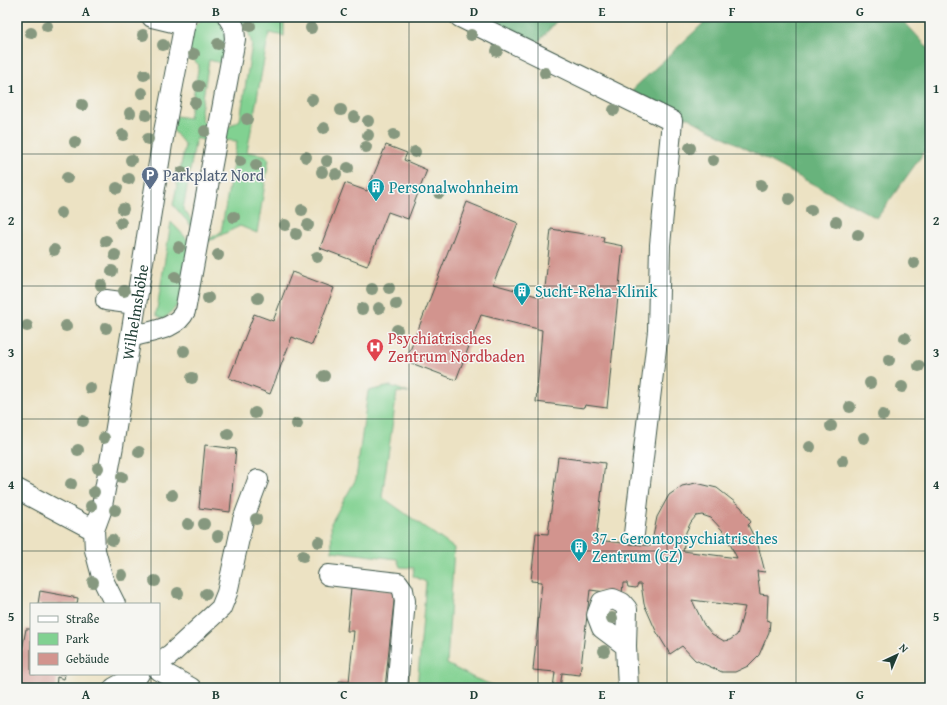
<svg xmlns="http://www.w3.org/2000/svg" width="947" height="705" viewBox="0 0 947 705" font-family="'Gentium Book Plus',serif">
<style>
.green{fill:#81d191;stroke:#508762}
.forest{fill:#68b37b;stroke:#447858}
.building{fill:#d2948e;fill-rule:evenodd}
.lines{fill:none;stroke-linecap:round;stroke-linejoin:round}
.minor-casing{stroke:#3e5649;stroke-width:22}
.minor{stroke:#fff;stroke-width:20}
.tree{fill:#86987f}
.grid{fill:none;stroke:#1f3d34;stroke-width:1;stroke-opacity:0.55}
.labels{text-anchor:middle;stroke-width:3;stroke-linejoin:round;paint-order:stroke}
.service-label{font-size:16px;fill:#4e5e75;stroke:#f6f6f2;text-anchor:start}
.culture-label{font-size:16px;fill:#0d838f;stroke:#f6f6f2;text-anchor:start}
.street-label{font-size:16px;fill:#1f3d34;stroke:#f6f6f2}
.health-label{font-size:16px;fill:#be3a42;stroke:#f6f6f2;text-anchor:start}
.neatline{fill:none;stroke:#1f3d34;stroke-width:1.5}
.grid-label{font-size:13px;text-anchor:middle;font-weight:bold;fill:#1f3d34}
</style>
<rect width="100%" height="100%" fill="#f6f6f2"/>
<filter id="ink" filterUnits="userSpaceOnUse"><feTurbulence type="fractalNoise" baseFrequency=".025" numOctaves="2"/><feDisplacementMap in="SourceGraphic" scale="8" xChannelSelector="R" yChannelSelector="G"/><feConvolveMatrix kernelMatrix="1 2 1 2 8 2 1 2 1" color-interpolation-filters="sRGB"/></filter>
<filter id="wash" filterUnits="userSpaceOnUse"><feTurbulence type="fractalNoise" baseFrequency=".012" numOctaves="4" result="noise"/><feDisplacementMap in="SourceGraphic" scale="16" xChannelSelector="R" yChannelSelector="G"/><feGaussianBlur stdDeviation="0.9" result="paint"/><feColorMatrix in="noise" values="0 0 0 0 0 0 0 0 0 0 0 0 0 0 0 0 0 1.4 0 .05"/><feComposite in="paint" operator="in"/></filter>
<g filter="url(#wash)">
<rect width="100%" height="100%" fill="#ece2c3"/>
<!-- green -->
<g class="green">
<path d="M205 17C235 18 227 44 225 64L209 60 201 111 202 120 212 129 209 142 196 138 183 209 195 224 194 229 173 205 185 145 173 130 176 116 189 118 199 65 186 53C189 36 190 27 205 17Z"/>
<polygon points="238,17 282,17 284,22 284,36 269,33 247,152 265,155 269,159 257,233 240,226 207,242 207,240 221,232 237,141 222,140 224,130 240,120 252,44 248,31"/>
<path d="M171 222 192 244C188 271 188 303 163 319L156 315Z"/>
<polygon points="391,386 409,393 397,392 382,497 454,548 447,664 474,678 500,688 417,688 426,582 413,576 414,568 400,567 397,559 332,551 331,523 356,479 368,391"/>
</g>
<!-- forest -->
<g class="forest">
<polygon points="482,17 560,17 535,46"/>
<polygon points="710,17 900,17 930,50 930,144 877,218 688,118 631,91"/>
</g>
<g id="blocks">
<!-- building -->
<g class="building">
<polygon points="386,145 407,153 404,160 427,170 408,219 388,212 367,266 320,248 345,183 367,191"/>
<polygon points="467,202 518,223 493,284 544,298 551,229 604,237 603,242 623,246 607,408 585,405 584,408 536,402 542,330 481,315 456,380 406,361"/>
<polygon points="292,272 334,288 312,345 292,337 270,394 229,378 254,314 273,321"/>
<polygon points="205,445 236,449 230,512 199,508"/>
<path d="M558 457 605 463 596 540 651 546 657 517 669 495 682 486 696 483 717 488 741 507 751 522 748 525 758 545 765 572 757 571 760 594 768 595 767 620 770 621 769 632 759 655 748 666 735 672H722L695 660 682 646 670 654 656 631 644 604 641 584H638L636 588 628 587 627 583H623L622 594 590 590 580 675 562 673 560 688H553L555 672 533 670 542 582 531 581 536 533 548 534ZM702 515 711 518 724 532 737 558 683 551 686 532 691 522 696 516ZM692 600 745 607 737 635 730 640 724 641 712 634 704 625Z"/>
<polygon points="351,587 395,591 385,688 338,688 339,681 349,682 354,631 347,631"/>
<polygon points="40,591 78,598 77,604 38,604"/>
<polygon points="26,629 31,629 31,674 65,674 64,679 57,677 56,688 17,688 17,649 22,650"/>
</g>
</g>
</g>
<g filter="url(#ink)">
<use href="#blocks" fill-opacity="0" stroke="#3e5649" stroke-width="1"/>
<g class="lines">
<defs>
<g id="minor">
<polyline points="152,17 185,25"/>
<polyline points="460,17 672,121 660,245 658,331 634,534"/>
<polyline points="106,300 135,304"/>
<path d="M131 337C150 331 176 330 185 311L235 39 234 27 228 17"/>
<polyline points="17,489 94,530"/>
<polyline points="328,575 398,583 403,590 405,601 397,688"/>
<path id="s1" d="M115 604 103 580 95 550 94 530 101 511 113 446 164 132 186 17"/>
<polyline points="626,646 602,628 597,615 602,602 613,599 622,603 627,609 626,646 628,688"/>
<polyline points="159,662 170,655 221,608 227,593 243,520 258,480"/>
<polyline points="159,670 191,688"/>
<polyline points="114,688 139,674"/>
</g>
</defs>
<!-- minor casing -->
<use href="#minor" class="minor-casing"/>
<!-- minor -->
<use href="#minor" class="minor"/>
</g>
<!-- trees -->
<g class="tree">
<circle cx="47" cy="26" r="6"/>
<circle cx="250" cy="26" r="6"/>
<circle cx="311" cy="28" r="6"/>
<circle cx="31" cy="33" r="6"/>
<circle cx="143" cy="35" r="6"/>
<circle cx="471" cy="35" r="6"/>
<circle cx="218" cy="44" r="6"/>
<circle cx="163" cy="45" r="6"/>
<circle cx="497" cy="51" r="6"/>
<circle cx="194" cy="54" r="6"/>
<circle cx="545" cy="73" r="6"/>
<circle cx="144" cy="75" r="6"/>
<circle cx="199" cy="86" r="6"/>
<circle cx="142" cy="93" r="6"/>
<circle cx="312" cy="100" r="6"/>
<circle cx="195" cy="103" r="6"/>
<circle cx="82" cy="105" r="6"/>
<circle cx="341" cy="110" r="6"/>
<circle cx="614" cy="110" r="6"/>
<circle cx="130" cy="113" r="6"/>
<circle cx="146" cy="115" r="6"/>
<circle cx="354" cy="117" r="6"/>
<circle cx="247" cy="119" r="6"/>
<circle cx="368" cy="121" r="6"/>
<circle cx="324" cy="128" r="6"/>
<circle cx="205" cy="131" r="6"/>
<circle cx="123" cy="135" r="6"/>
<circle cx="368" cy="135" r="6"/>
<circle cx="394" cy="135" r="6"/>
<circle cx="148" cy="139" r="6"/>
<circle cx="75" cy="142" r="6"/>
<circle cx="366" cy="147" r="6"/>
<circle cx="690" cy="148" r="6"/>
<circle cx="415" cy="152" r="6"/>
<circle cx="306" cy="157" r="6"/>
<circle cx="131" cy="160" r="6"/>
<circle cx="713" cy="160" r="6"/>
<circle cx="240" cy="161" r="6"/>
<circle cx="327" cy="161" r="6"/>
<circle cx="256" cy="165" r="6"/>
<circle cx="348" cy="168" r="6"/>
<circle cx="182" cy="172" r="6"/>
<circle cx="322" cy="172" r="6"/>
<circle cx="336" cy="174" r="6"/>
<circle cx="67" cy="178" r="6"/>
<circle cx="129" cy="179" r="6"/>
<circle cx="761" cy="185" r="6"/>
<circle cx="117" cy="188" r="6"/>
<circle cx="439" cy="193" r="6"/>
<circle cx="789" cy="199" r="6"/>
<circle cx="123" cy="209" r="6"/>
<circle cx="302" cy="210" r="6"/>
<circle cx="811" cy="210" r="6"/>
<circle cx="61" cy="213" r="6"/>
<circle cx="234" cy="217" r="6"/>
<circle cx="836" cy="222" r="6"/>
<circle cx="121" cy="223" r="6"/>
<circle cx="285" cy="225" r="6"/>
<circle cx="308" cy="225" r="6"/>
<circle cx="296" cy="234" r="6"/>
<circle cx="858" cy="235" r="6"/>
<circle cx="106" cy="241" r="6"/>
<circle cx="179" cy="247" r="6"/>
<circle cx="54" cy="250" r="6"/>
<circle cx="115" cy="255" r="6"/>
<circle cx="218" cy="255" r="6"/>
<circle cx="317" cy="257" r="6"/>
<circle cx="914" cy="263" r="6"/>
<circle cx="112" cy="271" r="6"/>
<circle cx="175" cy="277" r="6"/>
<circle cx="101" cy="285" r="6"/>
<circle cx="389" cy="288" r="6"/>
<circle cx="372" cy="289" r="6"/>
<circle cx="124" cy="291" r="6"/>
<circle cx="208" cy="298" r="6"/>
<circle cx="258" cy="298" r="6"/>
<circle cx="396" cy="304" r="6"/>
<circle cx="379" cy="308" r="6"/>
<circle cx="362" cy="309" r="6"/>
<circle cx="27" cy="326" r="6"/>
<circle cx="66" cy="326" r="6"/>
<circle cx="106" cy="328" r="6"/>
<circle cx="397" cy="330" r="6"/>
<circle cx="905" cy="338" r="6"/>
<circle cx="184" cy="351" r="6"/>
<circle cx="889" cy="360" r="6"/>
<circle cx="919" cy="366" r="6"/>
<circle cx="324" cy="376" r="6"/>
<circle cx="192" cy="378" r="6"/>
<circle cx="870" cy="383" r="6"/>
<circle cx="902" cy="387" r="6"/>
<circle cx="90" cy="388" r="6"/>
<circle cx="850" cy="407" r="6"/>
<circle cx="255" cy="413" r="6"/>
<circle cx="883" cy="415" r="6"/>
<circle cx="83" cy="421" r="6"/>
<circle cx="297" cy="424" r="6"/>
<circle cx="831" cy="426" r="6"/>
<circle cx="228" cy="434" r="6"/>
<circle cx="104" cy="438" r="6"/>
<circle cx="864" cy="438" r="6"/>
<circle cx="810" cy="447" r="6"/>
<circle cx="78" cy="450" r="6"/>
<circle cx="139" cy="452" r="6"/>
<circle cx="843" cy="461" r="6"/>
<circle cx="98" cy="468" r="6"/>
<circle cx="122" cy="477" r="6"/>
<circle cx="71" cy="484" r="6"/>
<circle cx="94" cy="492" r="6"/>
<circle cx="172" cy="495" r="6"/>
<circle cx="91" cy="506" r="6"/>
<circle cx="115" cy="510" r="6"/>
<circle cx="256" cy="519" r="6"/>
<circle cx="188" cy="524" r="6"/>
<circle cx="204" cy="524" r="6"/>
<circle cx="218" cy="536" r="6"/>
<circle cx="112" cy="540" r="6"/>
<circle cx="319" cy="542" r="6"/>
<circle cx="303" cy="556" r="6"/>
<circle cx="122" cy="575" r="6"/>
<circle cx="155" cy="581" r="6"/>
<circle cx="93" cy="582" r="6"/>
<circle cx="178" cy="593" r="6"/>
<circle cx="206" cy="594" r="6"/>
<circle cx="612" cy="618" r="6"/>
<circle cx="604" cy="651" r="6"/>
</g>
</g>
<!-- grid -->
<path class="grid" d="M151 17V604M280 17V688M409 17V688M538 17V688M667 17V688M796 17V688M17 154H930M17 286H930M17 419H930M17 551H930M151 674V688"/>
<!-- icons -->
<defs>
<symbol id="parking-pin" viewBox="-11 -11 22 30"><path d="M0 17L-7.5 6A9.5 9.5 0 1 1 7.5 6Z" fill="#5c6f8a" stroke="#f6f6f2"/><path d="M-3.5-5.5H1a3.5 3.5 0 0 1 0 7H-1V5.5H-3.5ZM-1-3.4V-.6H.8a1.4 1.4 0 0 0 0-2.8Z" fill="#fff"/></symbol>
<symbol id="building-pin" viewBox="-11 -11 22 30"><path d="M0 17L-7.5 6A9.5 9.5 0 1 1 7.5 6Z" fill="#0f9aa8" stroke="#f6f6f2"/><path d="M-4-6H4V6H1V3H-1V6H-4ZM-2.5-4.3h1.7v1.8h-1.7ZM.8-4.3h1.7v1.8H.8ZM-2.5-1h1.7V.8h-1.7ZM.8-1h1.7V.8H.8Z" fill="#fff"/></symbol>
<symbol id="hospital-pin" viewBox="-11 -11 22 30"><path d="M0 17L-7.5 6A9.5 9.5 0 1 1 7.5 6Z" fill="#e0444e" stroke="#f6f6f2"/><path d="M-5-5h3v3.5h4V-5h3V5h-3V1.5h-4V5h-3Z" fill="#fff"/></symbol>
</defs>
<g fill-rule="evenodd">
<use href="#parking-pin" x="140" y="165" width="20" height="27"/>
<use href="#building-pin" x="366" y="177" width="20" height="27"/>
<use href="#building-pin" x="512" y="281" width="20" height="27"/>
<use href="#hospital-pin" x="365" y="337" width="20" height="27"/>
<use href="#building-pin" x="569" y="537" width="20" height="27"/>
</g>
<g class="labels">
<!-- service labels -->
<g class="service-label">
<text x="163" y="181">Parkplatz Nord</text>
</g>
<!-- culture labels -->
<g class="culture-label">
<text x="389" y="193">Personalwohnheim</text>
<text x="535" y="297">Sucht-Reha-Klinik</text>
<text x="592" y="544">37 - Gerontopsychiatrisches<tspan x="592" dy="18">Zentrum (GZ)</tspan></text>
</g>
<!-- street labels -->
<g class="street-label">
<text dy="6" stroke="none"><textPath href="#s1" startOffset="300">Wilhelmshöhe</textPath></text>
</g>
<!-- health labels -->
<g class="health-label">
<text x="388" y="344">Psychiatrisches<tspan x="388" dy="18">Zentrum Nordbaden</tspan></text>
</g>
</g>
<!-- margin -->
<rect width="947" height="705" fill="none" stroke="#f6f6f2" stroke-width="44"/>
<!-- legend -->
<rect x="30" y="603" width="130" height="72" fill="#f6f6f2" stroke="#a0aca6"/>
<rect x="38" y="616" width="20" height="6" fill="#ffffff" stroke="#a0aca6"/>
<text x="66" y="623" font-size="12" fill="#1f3d34">Straße</text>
<rect x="38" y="633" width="20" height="12" fill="#81d191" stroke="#a0aca6"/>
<text x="66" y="643" font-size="12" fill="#1f3d34">Park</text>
<rect x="38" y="653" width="20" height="12" fill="#d2948e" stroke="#a0aca6"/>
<text x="66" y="663" font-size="12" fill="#1f3d34">Gebäude</text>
<!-- north arrow -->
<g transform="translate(897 655) rotate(44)" stroke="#f6f6f2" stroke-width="3" paint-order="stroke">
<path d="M0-3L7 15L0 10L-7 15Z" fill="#1f3d34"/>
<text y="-6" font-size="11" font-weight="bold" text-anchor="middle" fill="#1f3d34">N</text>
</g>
<rect x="22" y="22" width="903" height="661" class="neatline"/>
<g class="grid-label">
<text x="86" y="16">A</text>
<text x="216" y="16">B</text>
<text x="344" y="16">C</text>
<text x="474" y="16">D</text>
<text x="602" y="16">E</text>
<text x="732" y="16">F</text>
<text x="860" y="16">G</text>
<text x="11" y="93">1</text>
<text x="936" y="93">1</text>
<text x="11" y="225">2</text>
<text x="936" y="225">2</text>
<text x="11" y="357">3</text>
<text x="936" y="357">3</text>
<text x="11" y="489">4</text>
<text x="936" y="489">4</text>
<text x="11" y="621">5</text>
<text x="936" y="621">5</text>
<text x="86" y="699">A</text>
<text x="216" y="699">B</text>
<text x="344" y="699">C</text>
<text x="474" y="699">D</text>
<text x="602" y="699">E</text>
<text x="732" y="699">F</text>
<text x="860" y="699">G</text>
</g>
</svg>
